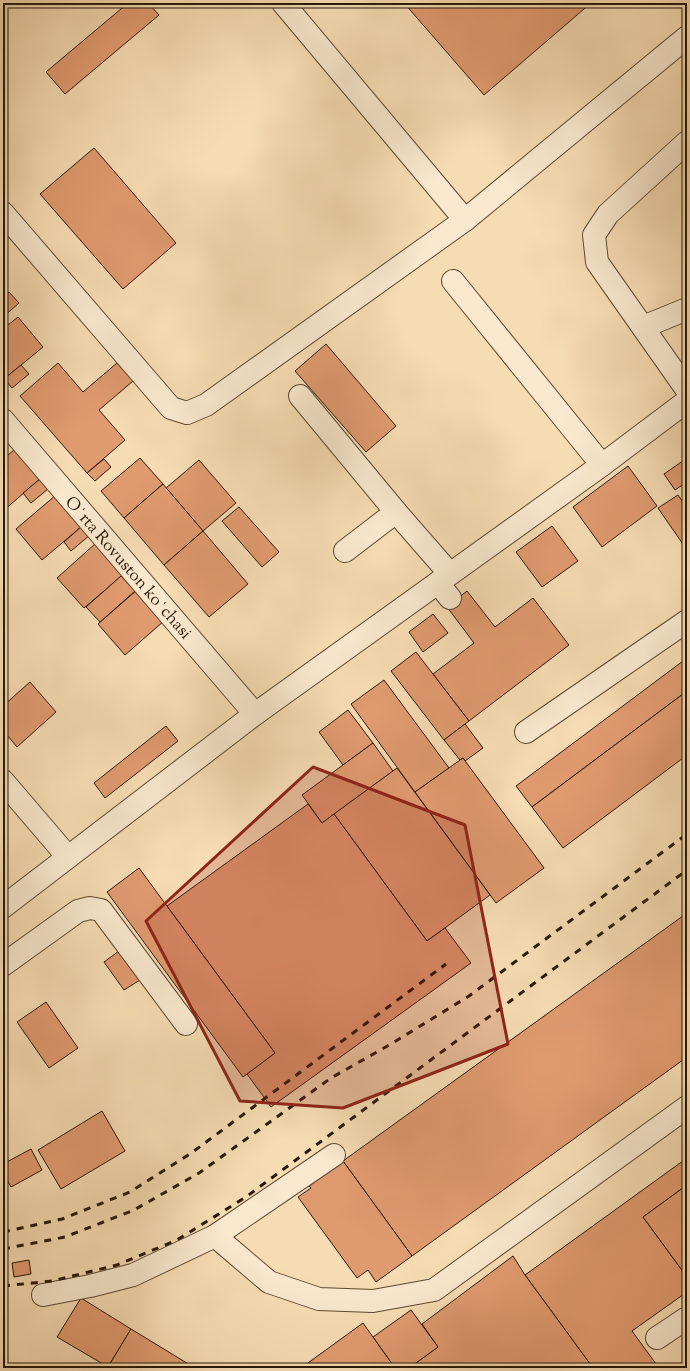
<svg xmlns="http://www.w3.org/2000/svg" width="690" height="1371" viewBox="0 0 690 1371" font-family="'Sorts Mill Goudy',serif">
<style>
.building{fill:#e09a70;stroke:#291806}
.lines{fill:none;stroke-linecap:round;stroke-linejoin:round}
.minor-casing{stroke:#5c4931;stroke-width:24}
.minor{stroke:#f9e8ce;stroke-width:22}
.rail{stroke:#291806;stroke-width:3;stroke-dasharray:7 7;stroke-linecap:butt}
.marked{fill:#8f2418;fill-opacity:0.2;stroke:#8f2418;stroke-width:3;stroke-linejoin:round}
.labels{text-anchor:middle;stroke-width:3;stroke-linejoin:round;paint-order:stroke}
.street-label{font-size:17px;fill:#291806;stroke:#f9e8ce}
</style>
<rect width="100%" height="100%" fill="#f6dcb3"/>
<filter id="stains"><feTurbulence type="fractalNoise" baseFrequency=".005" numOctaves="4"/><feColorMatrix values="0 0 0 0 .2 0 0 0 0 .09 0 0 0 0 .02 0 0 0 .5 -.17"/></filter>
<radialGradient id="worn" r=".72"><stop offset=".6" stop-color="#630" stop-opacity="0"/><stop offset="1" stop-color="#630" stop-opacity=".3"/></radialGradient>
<!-- building -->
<g class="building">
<polygon points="128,3 148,3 159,15 65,94 46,72"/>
<polygon points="404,3 591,3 484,95"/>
<polygon points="94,148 176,243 123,289 40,194"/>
<polygon points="9,292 19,303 3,317 3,298"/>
<polygon points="18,317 43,347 4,379 3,378 3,329"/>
<polygon points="326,344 396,426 366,452 295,371"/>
<polygon points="58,363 83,392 117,363 133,381 99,410 125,440 87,473 20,396"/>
<polygon points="21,365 29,374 12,388 4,379"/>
<polygon points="14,450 40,479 3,511 3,459"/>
<polygon points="140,458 163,484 124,518 101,491"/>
<polygon points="687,458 687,482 675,490 664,474"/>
<polygon points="104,459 111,467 95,481 87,473"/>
<polygon points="199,460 236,503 203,531 166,488"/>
<polygon points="628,466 657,506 602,547 573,507"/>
<polygon points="40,479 48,489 31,503 23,493"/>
<polygon points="163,484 203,531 164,565 124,518"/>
<polygon points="56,495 82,526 42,560 16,529"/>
<polygon points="678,495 687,508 687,550 658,508"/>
<polygon points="239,507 279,552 262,567 222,521"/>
<polygon points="82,526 90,535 71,551 64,542"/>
<polygon points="552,526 578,561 542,587 516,552"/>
<polygon points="203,531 248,584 209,617 164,565"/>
<polygon points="96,543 124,574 84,608 57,578"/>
<polygon points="121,576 135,591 100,622 86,607"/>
<polygon points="137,590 164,621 125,655 98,624"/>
<polygon points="467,591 495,627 533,598 569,645 469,721 433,674 474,643 447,607"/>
<polygon points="433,614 448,633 423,652 409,632"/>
<polygon points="416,652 469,721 444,740 391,671"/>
<polygon points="687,658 687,691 532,807 516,786"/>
<polygon points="384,680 449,768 415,792 351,704"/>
<polygon points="30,682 56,712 17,747 3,730 3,706"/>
<polygon points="687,691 687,755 563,848 532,807"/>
<polygon points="348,710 373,743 343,765 319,732"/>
<polygon points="465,724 483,748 465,761 463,758 460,760 444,740"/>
<polygon points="166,726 178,741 105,798 94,783"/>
<polygon points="373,743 393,771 322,823 302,795"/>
<polygon points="463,758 544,868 496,903 415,792"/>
<polygon points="397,768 490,895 427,941 334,814"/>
<polygon points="308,804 322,823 334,814 427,941 445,928 471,963 271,1107 247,1074 275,1053 167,906"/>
<polygon points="139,868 275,1053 243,1077 107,892"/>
<polygon points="687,913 687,1057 412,1256 343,1161"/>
<polygon points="119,951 140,980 124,990 104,962"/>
<polygon points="46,1002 78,1048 49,1068 17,1022"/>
<polygon points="102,1111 125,1151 61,1189 38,1150"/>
<polygon points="31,1149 42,1170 11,1187 3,1173 3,1164"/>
<polygon points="687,1158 687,1185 643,1217 687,1277 687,1292 632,1331 659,1368 593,1368 525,1275"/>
<polygon points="343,1161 412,1256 376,1282 368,1270 357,1278 298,1197 311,1188 309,1186"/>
<polygon points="687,1185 687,1277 643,1217"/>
<polygon points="513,1256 525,1275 593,1368 409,1368 438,1347 422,1324"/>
<polygon points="29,1260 31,1274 14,1277 12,1263"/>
<polygon points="81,1298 131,1329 108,1367 57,1337"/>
<polygon points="411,1310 438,1347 409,1368 395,1368 373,1337"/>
<polygon points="363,1323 395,1368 301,1368"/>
<polygon points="131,1329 195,1368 110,1368 108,1367"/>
</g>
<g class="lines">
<defs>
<g id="minor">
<polyline points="283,3 465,220"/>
<polyline points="687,142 608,214 594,235 597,262 687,390"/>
<polyline points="3,213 171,408 187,413 206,405 465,220 687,37"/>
<polyline points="453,281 602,465"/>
<polyline points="643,327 687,309"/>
<polyline points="300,396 396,512 450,574"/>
<polyline points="3,420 255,714"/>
<polyline points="345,551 396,512"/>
<polyline points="438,583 450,598"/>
<polyline points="526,732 687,621"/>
<polyline points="3,781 68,857"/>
<polyline points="3,907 255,714 602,465 687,401"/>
<polyline points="3,965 78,911 90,908 101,910 186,1024"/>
<polyline points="215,1236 269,1282 319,1299 373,1301 434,1290 687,1107"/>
<polyline points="43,1295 90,1286 133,1275 215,1236 334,1155"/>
<polyline points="657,1338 687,1318"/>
</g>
</defs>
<!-- minor casing -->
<use href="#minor" class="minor-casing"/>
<!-- minor -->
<use href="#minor" class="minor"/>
<!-- rail -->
<g class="rail">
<polyline points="3,1232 62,1219 130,1192 190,1154 446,964"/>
<polyline points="3,1249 65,1237 134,1210 199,1173 331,1078 391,1044 469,996 687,834"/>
<polyline points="3,1286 52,1281 117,1265 177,1240 246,1197 687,870"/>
</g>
</g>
<!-- marked area -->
<path class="marked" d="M313 767 465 825 508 1044 343 1108 240 1101 146 921Z"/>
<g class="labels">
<!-- street labels -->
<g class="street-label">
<text transform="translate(129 567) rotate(49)" y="6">Oʻrta Rovuston koʻchasi</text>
</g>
</g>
<!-- margin -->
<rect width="690" height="1371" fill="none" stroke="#f6dcb3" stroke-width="16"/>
<rect x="4" y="4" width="682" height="1363" fill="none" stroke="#291806" stroke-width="2"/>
<rect x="8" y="8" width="674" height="1355" fill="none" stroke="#291806"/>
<rect width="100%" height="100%" filter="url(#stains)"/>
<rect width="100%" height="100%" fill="url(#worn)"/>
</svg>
